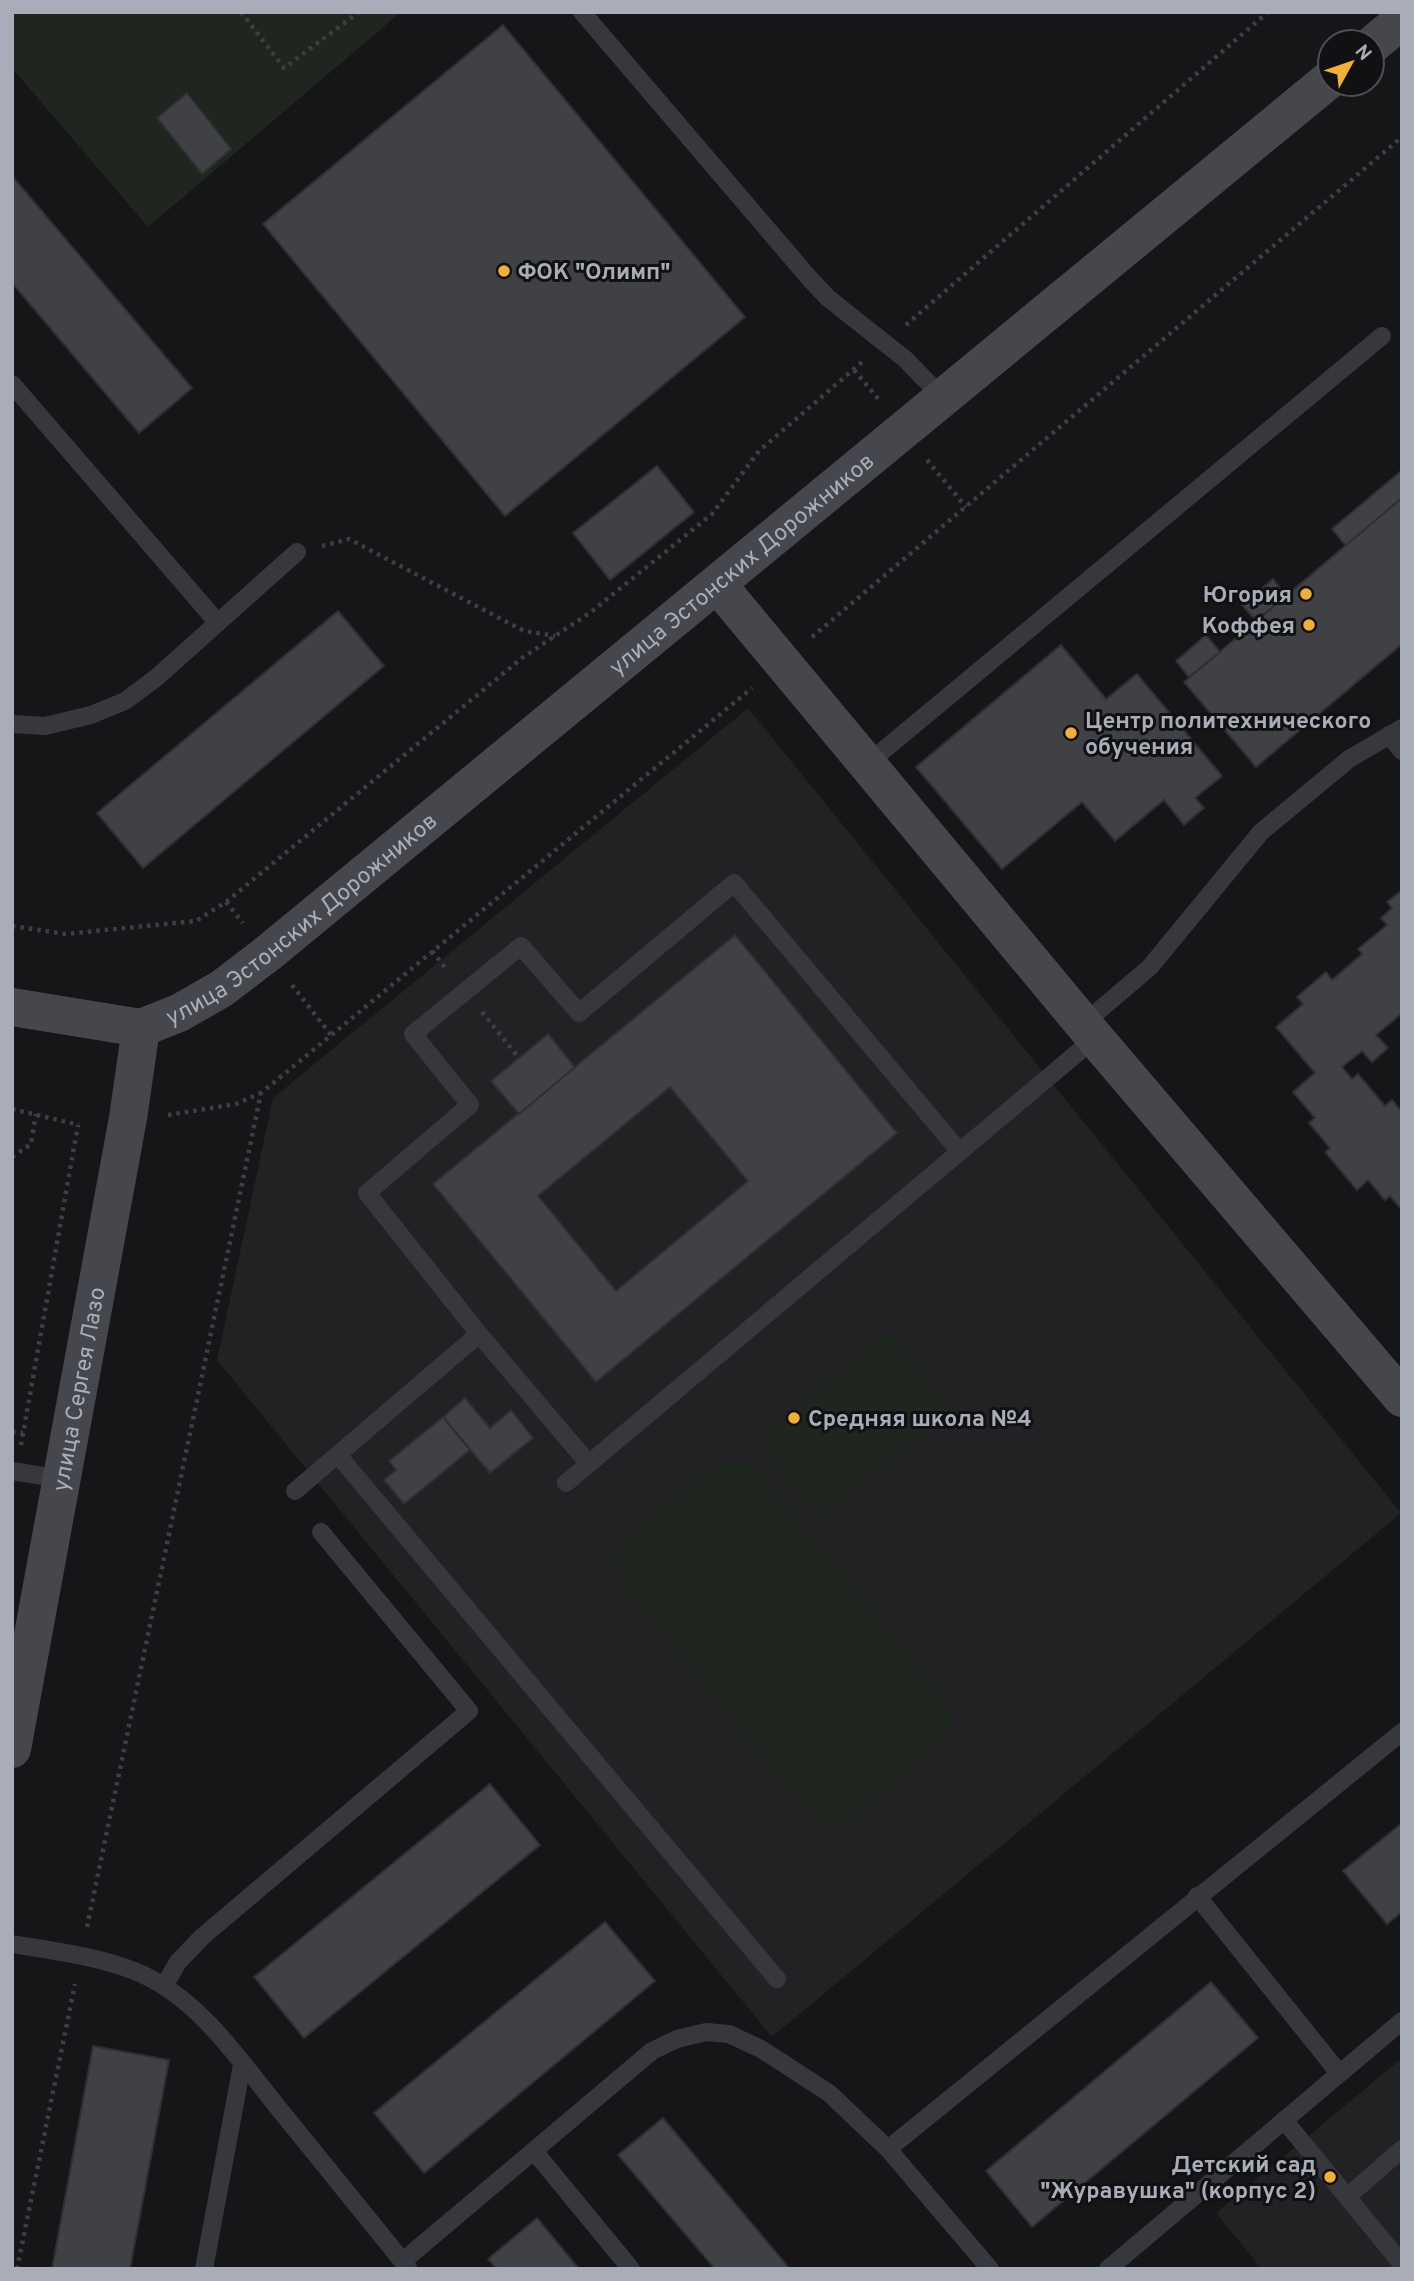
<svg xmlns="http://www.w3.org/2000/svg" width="1414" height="2281" viewBox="0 0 1414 2281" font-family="Overpass,sans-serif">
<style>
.built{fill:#222225}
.green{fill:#1e261f}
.building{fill:#404145;stroke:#303034;stroke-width:2;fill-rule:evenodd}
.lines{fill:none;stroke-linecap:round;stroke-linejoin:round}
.path{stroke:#3d3f44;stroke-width:4.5;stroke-dasharray:3.5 5;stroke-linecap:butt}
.lane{stroke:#37383d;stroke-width:18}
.secondary{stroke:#45474d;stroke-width:38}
.poi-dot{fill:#f2b134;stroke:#111113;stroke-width:2.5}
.labels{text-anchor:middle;stroke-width:6;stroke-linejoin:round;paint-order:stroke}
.poi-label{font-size:23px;font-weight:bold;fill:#a8adb8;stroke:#111113;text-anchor:start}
.street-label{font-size:23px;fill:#a8adb8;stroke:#111113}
</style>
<rect width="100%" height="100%" fill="#161618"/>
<!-- built -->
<g class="built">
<polygon points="748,708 1401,1513 772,2037 217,1360 273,1098"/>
<polygon points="1402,2058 1402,2269 1262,2269 1216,2213"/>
</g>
<!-- green -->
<g class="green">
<polygon points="12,12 401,12 148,227 12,68"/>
<polygon points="889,1332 953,1408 820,1519 757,1442"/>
<path d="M726 1462 745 1463 760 1473 943 1698C952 1719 954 1727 940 1746L852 1818C836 1825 825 1823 810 1814L623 1586C619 1576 614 1566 617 1554 623 1534 693 1484 712 1468Z"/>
</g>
<!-- building -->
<g class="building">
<polygon points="503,25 745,317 505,516 263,224"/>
<polygon points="187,93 231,149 202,174 157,118"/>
<polygon points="12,176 192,388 139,433 12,283"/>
<polygon points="657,466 694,512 610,580 573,533"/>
<polygon points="1401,471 1402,498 1346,546 1332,529"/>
<polygon points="1402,498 1402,644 1256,767 1184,682"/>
<polygon points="1273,579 1286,596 1256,621 1242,605"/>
<polygon points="338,611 384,666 143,868 97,813"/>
<polygon points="1206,635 1220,652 1189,677 1176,661"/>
<polygon points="1061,645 1106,699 1137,674 1222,776 1195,798 1204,808 1184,825 1164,800 1115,841 1082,802 1002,869 916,767"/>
<polygon points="1402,890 1402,1013 1376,1035 1388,1048 1372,1062 1362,1051 1342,1067 1352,1079 1358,1074 1385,1106 1392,1100 1402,1112 1402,1210 1390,1196 1385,1200 1368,1180 1357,1190 1325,1152 1330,1148 1309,1123 1315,1118 1293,1092 1315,1073 1276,1027 1303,1004 1297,997 1326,972 1332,980 1362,954 1358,949 1387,925 1381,918 1392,908 1387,902"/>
<path d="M735 935 897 1133 596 1382 433 1184ZM670 1087 748 1181 616 1291 538 1196Z"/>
<polygon points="548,1034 575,1067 519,1114 491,1081"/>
<polygon points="465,1398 490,1428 511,1410 533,1438 490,1473 443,1417"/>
<polygon points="443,1417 470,1450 404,1504 384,1480 396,1470 389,1461"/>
<polygon points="490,1784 540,1845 304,2038 254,1977"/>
<polygon points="1402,1823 1402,1912 1387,1924 1343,1871"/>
<polygon points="605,1922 655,1981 424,2173 374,2113"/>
<polygon points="1211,1982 1258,2038 1032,2227 986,2171"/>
<polygon points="93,2046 169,2060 130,2269 52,2269"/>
<polygon points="663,2118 790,2269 715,2269 618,2155"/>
<polygon points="537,2218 579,2269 497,2269 488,2259"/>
</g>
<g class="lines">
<!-- path -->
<g class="path">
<polyline points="241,12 284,68 359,12"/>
<polyline points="906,325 1268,12"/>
<polyline points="854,370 880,401"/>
<polyline points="927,460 966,507"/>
<polyline points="322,546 349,539 524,631 555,636"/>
<polyline points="812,637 1402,137"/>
<polyline points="226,902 243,923"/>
<polyline points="12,926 65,934 196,921 226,902 522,658 591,612 712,514 759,451 862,362"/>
<polyline points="432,951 448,971"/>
<polyline points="292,985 331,1035"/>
<polyline points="482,1012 519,1058"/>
<polyline points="12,1109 79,1125"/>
<polyline points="168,1115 236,1104 261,1093"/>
<polyline points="12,1157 31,1144 36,1114"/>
<polyline points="12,1432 23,1433"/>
<polyline points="21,1445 78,1125"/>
<polyline points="87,1927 261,1093 752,688"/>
<polyline points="17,2269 75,1984"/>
</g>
<!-- lane -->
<g class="lane">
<polyline points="582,12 810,279 828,298 905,359 944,399"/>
<polyline points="12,384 218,623"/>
<polyline points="12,724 45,726 91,715 125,701 156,678 297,552"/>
<polyline points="1389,735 1402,751"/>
<polyline points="867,764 1382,336"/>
<polyline points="1083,1024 1150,967 1261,832 1349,759 1402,728"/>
<polyline points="338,1455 777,1979"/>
<polyline points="589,1464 479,1334 367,1193 470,1105 413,1034 521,946 579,1013 734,883 960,1152"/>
<polyline points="12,1471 62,1479"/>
<polyline points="566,1483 1095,1038"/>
<polyline points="295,1491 479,1334"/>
<polyline points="1197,1896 1339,2073"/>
<path d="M12 1944C53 1951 98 1956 137 1972 200 1998 242 2064 284 2115 325 2166 367 2217 408 2268"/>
<polyline points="164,1986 178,1962 202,1937 469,1711 321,1532"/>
<polyline points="1284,2120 1402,2264"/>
<polyline points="888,2149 1402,1732"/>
<polyline points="534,2151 631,2269"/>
<polyline points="1347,2197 1402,2149"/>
<polyline points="403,2261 652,2051 677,2039 706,2032 729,2034 761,2049 829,2093 888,2149 990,2269"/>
<polyline points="204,2269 242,2065"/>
<polyline points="1108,2269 1402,2021"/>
</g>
<!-- secondary -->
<g class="secondary">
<polyline points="1372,45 1402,20"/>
<polyline points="718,585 1095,1038 1402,1398"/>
<path id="s1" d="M12 1007 141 1028 179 1013 221 989 267 954 1330 79"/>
<path id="s2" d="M12 1749 128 1118 141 1028"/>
</g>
</g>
<!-- markers -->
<g class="poi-dot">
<circle cx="504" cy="271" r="7"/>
<circle cx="1306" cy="594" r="7"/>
<circle cx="1309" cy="625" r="7"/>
<circle cx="1071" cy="733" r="7"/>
<circle cx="794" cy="1418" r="7"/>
<circle cx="1330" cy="2177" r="7"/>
</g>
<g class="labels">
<!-- poi labels -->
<g class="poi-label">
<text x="518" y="279">ФОК "Олимп"</text>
<text x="1292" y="602" text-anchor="end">Югория</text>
<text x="1295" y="633" text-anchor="end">Коффея</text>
<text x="1085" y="728">Центр политехнического<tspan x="1085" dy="26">обучения</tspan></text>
<text x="808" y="1426">Средняя школа №4</text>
<text x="1316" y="2172" text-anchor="end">Детский сад<tspan x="1316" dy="26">"Журавушка" (корпус 2)</tspan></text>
</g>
<!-- street labels -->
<g class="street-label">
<text dy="8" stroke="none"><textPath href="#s1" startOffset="892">улица Эстонских Дорожников</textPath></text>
<text dy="8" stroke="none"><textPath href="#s1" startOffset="326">улица Эстонских Дорожников</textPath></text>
<text dy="8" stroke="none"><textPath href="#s2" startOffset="366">улица Сергея Лазо</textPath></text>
</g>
</g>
<!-- border -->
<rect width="1414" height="2281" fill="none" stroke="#a8adb8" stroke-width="28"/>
<!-- north arrow -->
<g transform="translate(1351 63) rotate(50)"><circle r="33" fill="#111113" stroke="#4d4f55" stroke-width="2"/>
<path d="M0-5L12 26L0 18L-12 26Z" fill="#f2b134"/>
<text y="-10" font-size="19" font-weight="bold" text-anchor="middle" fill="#a8adb8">N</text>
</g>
</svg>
